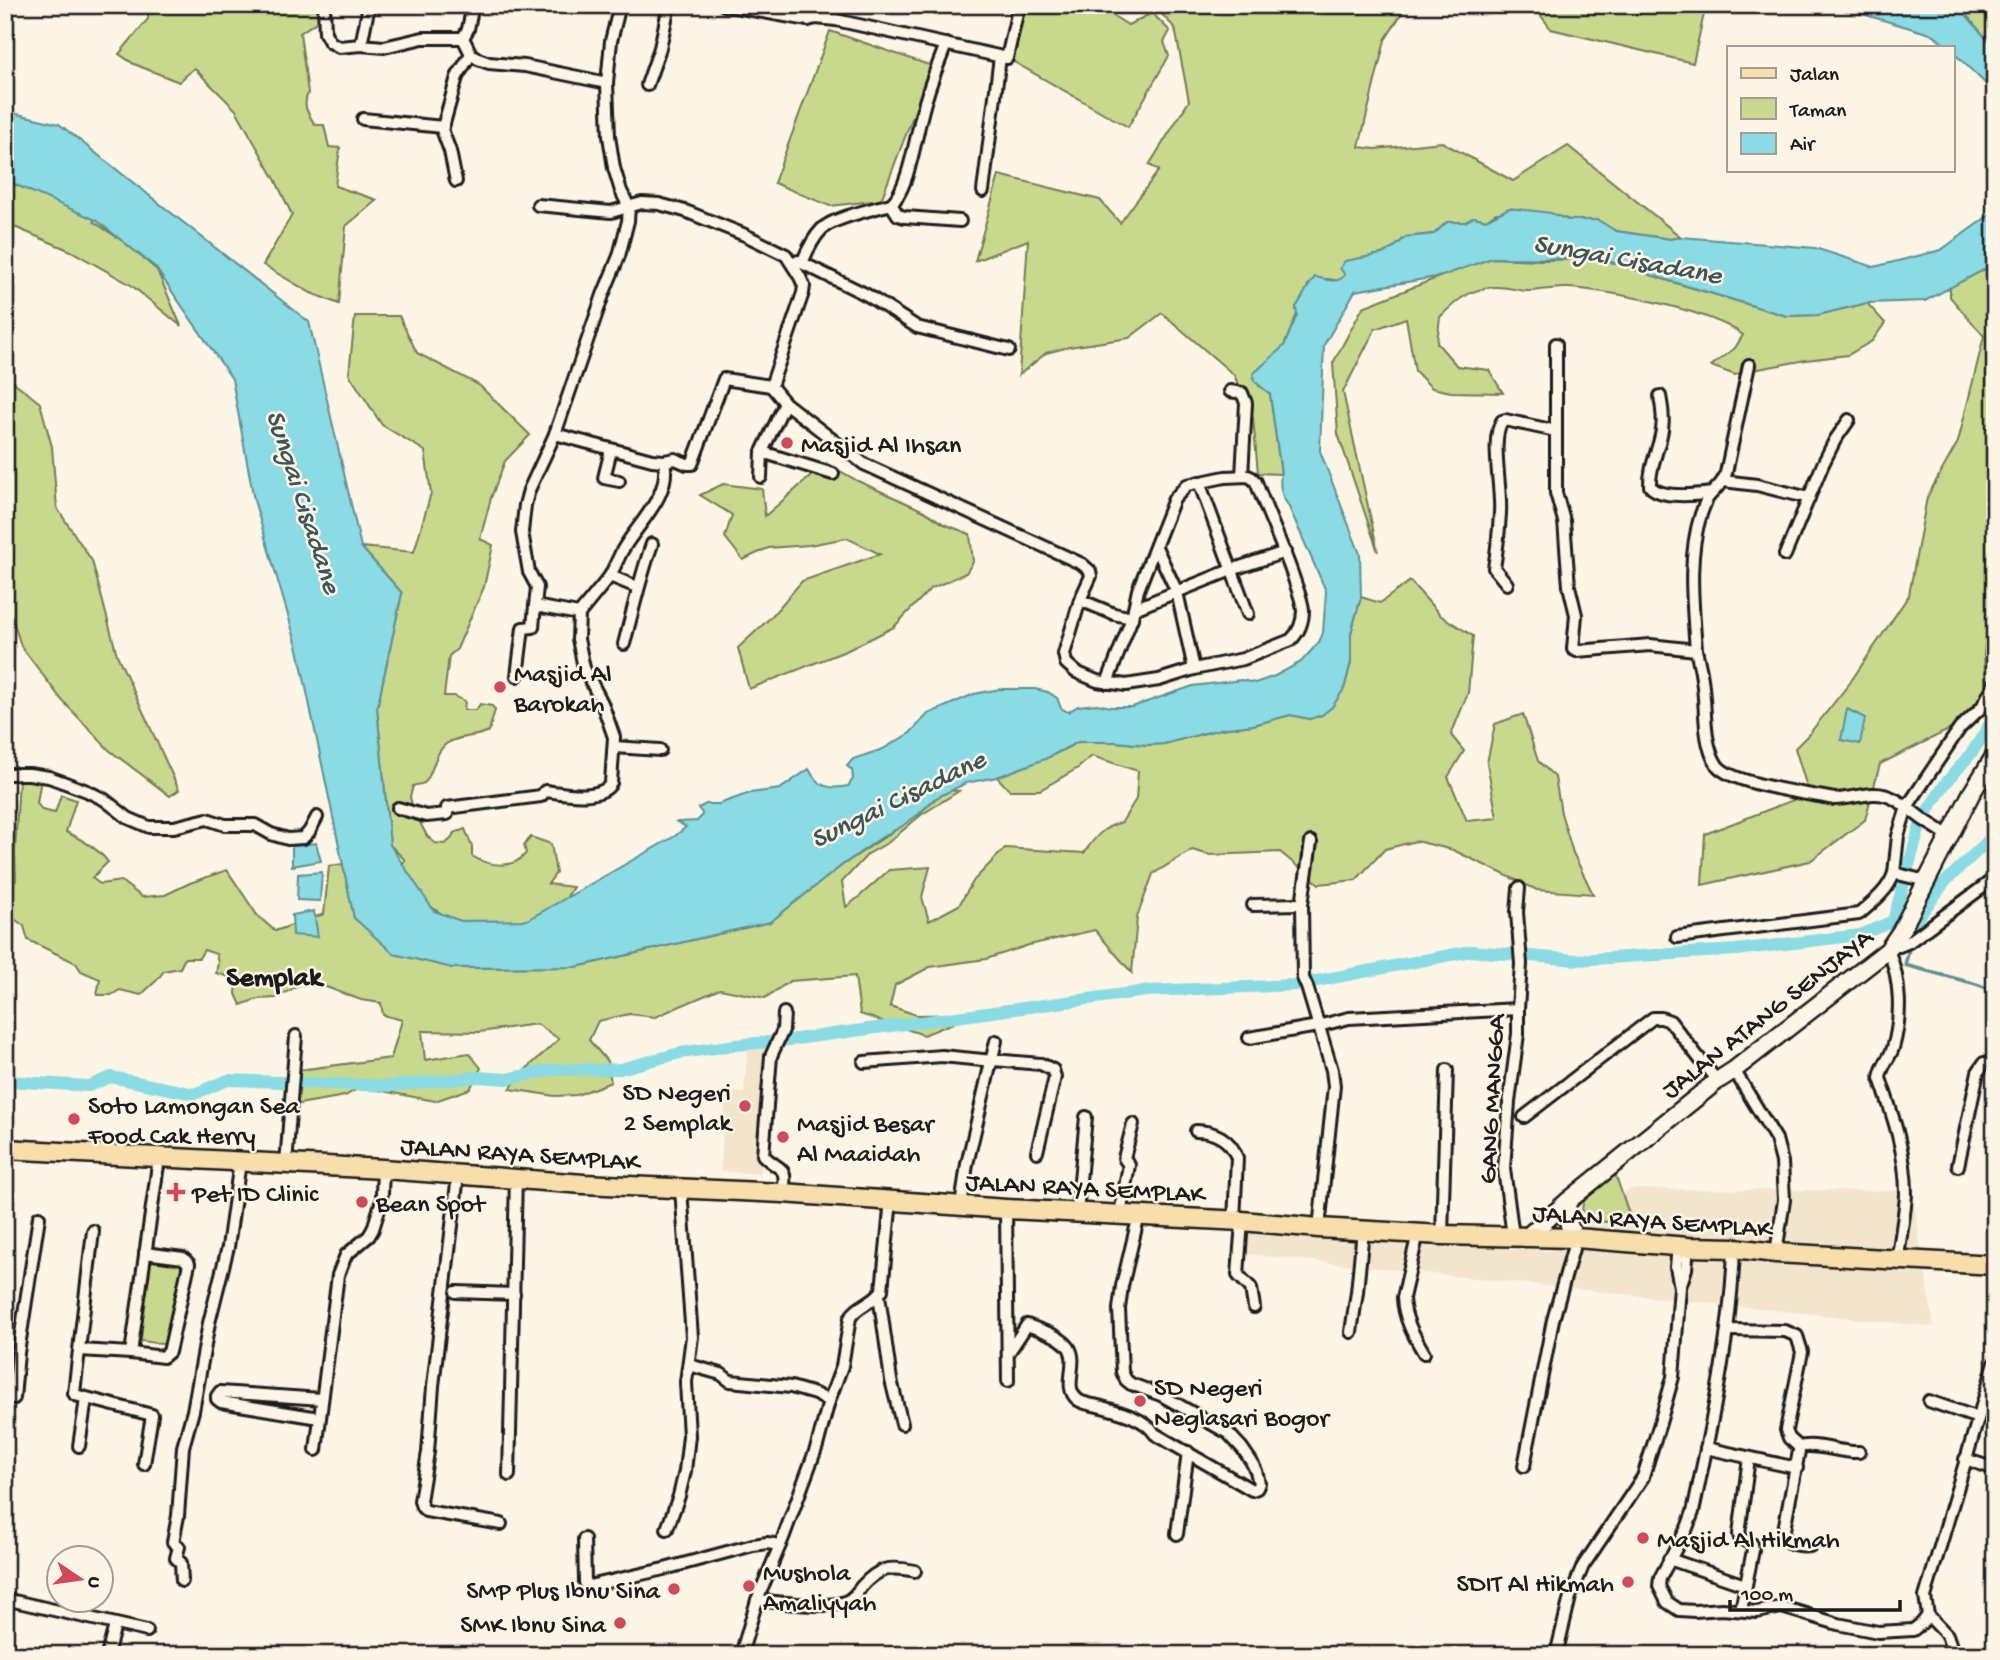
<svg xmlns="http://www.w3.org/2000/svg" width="2000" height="1660" viewBox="0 0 2000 1660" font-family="'Gochi Hand',sans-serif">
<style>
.built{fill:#f2e5cc}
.green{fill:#c8d98d;stroke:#727a54;stroke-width:2}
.water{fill:#8adbe3;stroke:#5e8f93;stroke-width:2}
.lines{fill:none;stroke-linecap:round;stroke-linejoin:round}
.stream{stroke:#5e8f93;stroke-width:3.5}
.canal{stroke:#8adbe3;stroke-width:12}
.minor-casing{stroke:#1c1c1c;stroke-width:16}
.secondary-casing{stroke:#1c1c1c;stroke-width:21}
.primary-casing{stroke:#1c1c1c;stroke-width:23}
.minor{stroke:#fcf5e5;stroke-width:10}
.secondary{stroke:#fcf5e5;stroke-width:16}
.primary{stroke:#f8deab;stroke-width:18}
.poi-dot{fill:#d1495b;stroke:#fcf5e5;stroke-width:2.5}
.labels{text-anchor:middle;stroke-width:5;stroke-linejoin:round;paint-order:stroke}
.poi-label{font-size:26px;fill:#1c1c1c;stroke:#fcf5e5;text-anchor:start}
.street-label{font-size:26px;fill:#1c1c1c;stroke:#fcf5e5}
.water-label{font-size:28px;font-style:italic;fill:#3d5558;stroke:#fcf5e5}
.neighbourhood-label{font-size:28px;font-weight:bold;fill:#1c1c1c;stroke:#fcf5e5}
</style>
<rect width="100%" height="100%" fill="#fcf5e5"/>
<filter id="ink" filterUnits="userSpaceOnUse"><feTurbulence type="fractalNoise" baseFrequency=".0143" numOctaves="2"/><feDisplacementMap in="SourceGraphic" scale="14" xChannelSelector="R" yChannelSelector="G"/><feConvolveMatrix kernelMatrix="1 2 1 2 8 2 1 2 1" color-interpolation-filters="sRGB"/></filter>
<g filter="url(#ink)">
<!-- built -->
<g class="built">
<polygon points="748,1044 770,1046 760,1174 720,1171 726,1092 744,1093"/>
<polygon points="1630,1189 1912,1191 1934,1327 1246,1254 1250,1231 1549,1251"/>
</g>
<!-- green -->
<g class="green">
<path d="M148 5H310L331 12 300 33 308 93C302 106 308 113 315 125H324L329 147 340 148 335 186 377 200 346 226 339 304 311 293 263 265 292 215 276 181 236 110 194 68 179 82 134 64 119 54 148 19Z"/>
<polygon points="1022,5 1096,5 1128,25 1152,13 1170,31 1164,42 1169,56 1128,127 1007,58"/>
<path d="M1153 5H1407L1385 40 1359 147 1375 149 1442 142 1513 181 1568 146 1681 237 1670 239 1616 231C1599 222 1574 224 1562 217L1496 213 1486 220 1474 217 1466 222H1447L1434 234 1406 237 1392 249 1382 254 1371 256 1343 271 1345 276C1337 284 1334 278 1324 279 1319 280 1313 284 1308 285L1305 295 1296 307 1297 314 1284 346 1270 359 1259 386 1265 388 1270 394 1281 474 1258 473 1253 418 1234 375 1162 313 1129 338 1069 347 1046 353 1019 375 1028 240 975 261 999 175 1100 200 1120 223 1159 170 1149 165 1189 101 1175 28Z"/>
<polygon points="1533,5 1706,5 1693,63 1551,29"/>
<polygon points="1958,5 1995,5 1995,49"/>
<polygon points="830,31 932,66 881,200 830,206 774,183"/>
<polygon points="5,175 89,197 94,222 124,242 157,270 181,326 131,285 71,251 5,223"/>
<path d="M1492 258 1542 260 1602 259 1669 281 1787 316 1818 315 1867 303 1885 323 1872 341 1848 355 1806 360 1753 370 1735 375 1711 366 1735 348 1743 335C1710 310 1611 291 1569 288 1554 287 1540 291 1526 291 1516 290 1504 286 1494 287 1469 289 1456 301 1440 317L1437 343 1457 366 1489 370 1503 393 1451 392 1432 388 1415 371 1406 318 1375 329 1343 392 1378 552 1338 434 1333 363 1363 307 1462 268Z"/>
<polygon points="1995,264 1995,570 1984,654 1987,711 1880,764 1865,820 1810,861 1702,885 1705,834 1809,794 1795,748 1809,734 1849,684 1909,595 1927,497 1958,442 1984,336 1950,297 1950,287"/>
<path d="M355 316H399L417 353 479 385 530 435 505 461 491 498 480 539 493 545 484 587 457 649 449 656 444 696H454L465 701 464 710H476L480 704 492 706 495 710 489 731C476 738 457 735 446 744 433 754 432 779 424 783 423 784 415 785 413 786L410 797 413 809 427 836 435 843 445 844 451 839 454 833 465 829 472 846V856C488 866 514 870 526 853L524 845 531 837 551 844 556 873 548 884 573 887 550 925 461 927 414 895 399 868 405 860 390 845 377 708 402 593 361 547 414 552 431 493 425 451 382 425 349 374Z"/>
<polygon points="5,375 40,403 52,447 57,508 92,561 117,655 179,790 170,796 109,750 61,699 21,646 5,594"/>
<polygon points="826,463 858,481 924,511 944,524 970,534 973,562 966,573 930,589 894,627 848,650 749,689 738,648 771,617 802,581 880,554 847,538 809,545 768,548 743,560 725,537 732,515 700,495 723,484 762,489 765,516"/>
<path d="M1410 581 1440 615 1473 636 1468 693 1451 735 1464 751 1448 777 1467 821 1497 818 1487 763 1495 724 1523 714 1538 761 1555 777 1561 813 1573 853 1593 894 1537 890 1453 850 1416 841 1385 849 1356 880 1319 884 1280 852 1210 855 1192 850 1153 874 1137 917 1132 973 1095 930 1029 945 986 959 930 967 895 985 890 1006 917 1015 975 1014 924 1035 860 1014 855 976 790 981 765 998 720 989 655 1017 629 1014 598 1021 589 1040 607 1061 611 1082 577 1095 555 1096 510 1089 522 1073 559 1039 537 1024 479 1032 422 1031 425 1060 469 1053 481 1068 470 1089 435 1101 361 1087 345 1096 293 1105 299 1070 391 1058 402 1020 383 1015 381 1003 361 1000 326 987 301 984 276 998 257 999 241 1005 236 994 237 979 216 973 218 963 216 954 204 950 199 958H185L180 968 164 971 157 980 141 995 120 990 111 995H97L100 979 81 971 76 963 28 940 24 926 5 912V897L16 880 15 851 19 779H41L37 803 42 810 55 813 61 795 76 800 66 832C81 839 98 848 108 862L92 878 100 884 121 881 142 897 165 895 190 883 227 870 257 915 275 931 324 914 329 866 343 864 354 918 452 968 576 967 770 922 841 866 919 814 936 798 949 790 959 791 921 815 889 842 868 854 842 882 846 907 860 896 889 870 930 867 922 897 929 921 959 905 974 880 1005 848 1084 853C1095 837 1103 827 1122 822L1136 799 1138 771 1092 756 1078 768 1040 790H1009L997 777 1053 755 1078 742H1115L1146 745 1164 744 1220 729 1253 725 1290 715 1310 719 1344 689 1351 662V633L1361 597 1380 603Z"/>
<path d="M1615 1173 1632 1223 1591 1221 1582 1210C1584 1190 1601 1183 1615 1173Z"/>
<polygon points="152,1258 181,1261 185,1267 169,1345 141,1341 147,1262"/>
</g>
<!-- water -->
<g class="water">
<polygon points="1752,5 1958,5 1995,49 1995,93 1953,52 1953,47 1947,47 1934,35 1845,9"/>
<path d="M5 111 59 124 309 322 361 547 402 593 377 708 390 845 434 911 461 921 527 920 675 836 686 827 677 822 697 821 701 817 702 813 698 808 706 804H719L750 793 780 789 809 769C817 786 828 790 848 786L853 779 852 770 847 766 853 759 883 749 910 733 928 714 974 694 1000 689H1035L1048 692 1057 698 1061 708 1068 712 1078 706 1097 704 1111 707H1132L1193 686 1241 680 1255 683 1275 676 1301 662 1319 642 1323 633 1326 591 1289 507C1281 495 1279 488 1281 473L1270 394 1254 381 1253 374 1284 346 1297 315 1296 307C1303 297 1307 286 1315 277 1326 279 1337 285 1345 275L1340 268 1345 261 1382 254 1392 249 1406 237 1434 234 1447 222H1465L1474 217 1486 220 1509 208 1551 213 1568 220H1598L1616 231 1670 239 1681 237 1815 248 1874 267 1941 250 1995 211V264L1925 301 1867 303 1818 315 1787 316 1667 280 1602 259 1492 258 1442 276 1355 291 1324 345 1320 451 1360 554 1361 597 1351 633V662L1344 689 1332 707 1322 715 1310 719 1290 715 1253 725 1220 729 1164 744 1147 745 1115 742H1078L1045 759 997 777 966 783 934 799 919 814 901 827 885 835 841 866 770 922 576 967 452 968 394 954 354 918 298 649 254 500 232 379 155 267 96 220 5 180Z"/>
<polygon points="1847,709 1865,718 1860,744 1841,740"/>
<polygon points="316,843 321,861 292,866 292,846"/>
<polygon points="322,872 320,901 297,900 298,874"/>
<polygon points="314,911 318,937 293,935 292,915"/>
</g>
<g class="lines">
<!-- stream -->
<g class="stream">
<polyline points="1912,937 1915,922"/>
<polyline points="1910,945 1905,965 1976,984 1995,991"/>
</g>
<!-- canal -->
<g class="canal">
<polyline points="1926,813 1945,784 1973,751 1995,716"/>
<polyline points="1901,921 1915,922 1945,882 1995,834"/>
<polyline points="5,1081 89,1086 111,1077 194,1094 228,1080 391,1086 477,1077 507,1079 551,1070 620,1069 680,1053 736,1045 789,1040 1146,991 1296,985 1471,951 1577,960 1736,950 1860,935 1893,921 1920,826"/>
</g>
<defs>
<g id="minor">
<polyline points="324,5 325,33 330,42 339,47 361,45 384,47 423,38 463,38"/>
<polyline points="473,5 468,29 463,38 471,54 478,59 489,63 525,66 607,83 609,136 614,168 621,191 629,207 628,221 619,256 603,295 555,434 529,490 525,505 522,532 529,572 537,587 535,606 579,614 610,576"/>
<polyline points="724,5 808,20 816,18 836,20 1007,58 1019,5"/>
<polyline points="808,20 810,5"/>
<polyline points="361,45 369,5"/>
<polyline points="607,83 611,41 620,5"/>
<polyline points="647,85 660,48 669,5"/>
<polyline points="363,119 443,127 457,77 471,54"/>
<polyline points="441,127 450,151 456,181"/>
<polyline points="983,191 1000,57"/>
<polyline points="891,204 898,215 905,217 960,221"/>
<polyline points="538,205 611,212 642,203 659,204 685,211 745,235 786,255 800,277 804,286 803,293 771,386 785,403 864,464 1082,564 1090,571 1091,576 1080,600 1114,614 1132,618"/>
<polyline points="798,261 867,295 917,327 1009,350"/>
<path d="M802 263C807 251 813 238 822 229 832 218 874 209 891 204 911 187 917 123 927 96 932 78 940 61 946 44"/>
<path d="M1556 344V493L1564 521 1569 586 1576 615 1573 649 1577 651 1650 645 1696 650C1699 662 1702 675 1703 687 1706 711 1703 744 1717 765 1730 784 1810 794 1834 799 1847 799 1860 795 1873 794 1893 793 1906 807 1921 818 1930 824 1940 830 1949 836"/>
<polyline points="1230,391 1242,393 1246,403 1242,476"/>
<path d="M1660 396C1662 407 1664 418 1662 430 1659 450 1649 466 1650 486 1661 499 1696 495 1712 493"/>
<path d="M555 434 652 460 664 461C672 495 637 524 622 551 618 559 614 568 610 576L637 587"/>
<polyline points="611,450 604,478 619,481"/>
<polyline points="762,452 833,474"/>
<polyline points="664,461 675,459 687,464 692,464 724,379 771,386"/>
<polyline points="761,477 762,452 785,403"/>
<polyline points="1723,481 1757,485 1809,498"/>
<polyline points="1199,482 1248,614"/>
<polyline points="1156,547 1177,592 1194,669"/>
<polyline points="1785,555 1823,464 1835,440 1849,420"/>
<path d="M1507 584 1494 568C1497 550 1499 531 1500 513 1502 488 1490 440 1502 421L1505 420 1556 431"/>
<path d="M1080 600 1064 654 1066 663 1076 672 1097 681 1126 685 1159 680 1194 669 1243 659 1291 640C1299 632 1303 621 1303 610 1302 599 1297 589 1294 579 1283 546 1268 515 1256 482L1252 478 1248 476 1225 477 1187 485 1174 499 1138 590 1132 618 1107 683"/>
<polyline points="1134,609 1231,570 1285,552"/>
<path d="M624 644C633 610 640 578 652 544"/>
<path d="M1696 650C1693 606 1687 557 1701 514 1703 509 1705 503 1707 499 1715 487 1721 488 1726 473L1749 365"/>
<polyline points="517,676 523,628 533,627 535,606"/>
<polyline points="614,747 660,750"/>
<polyline points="5,774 29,774 49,777 87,791 105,800 128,818 149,827 174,827 207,819 225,825 255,825 271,834 288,839 303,838 309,832 317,817"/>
<path d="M398 808 426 816 447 814V808L541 796 545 791C562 793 602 801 611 783L614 737 602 703 584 668 578 639 579 614"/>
<polyline points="1311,842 1302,904 1303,978 1307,987 1332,1070 1334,1086 1319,1228"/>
<polyline points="1894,873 1898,836 1907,807 1960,728 1982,707 1995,683"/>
<polyline points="1253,905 1302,904"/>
<path d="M1677 937 1859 914C1872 903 1889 890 1894 873L1926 881"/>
<polyline points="1892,946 1899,946 1909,942 1995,878"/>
<path d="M1888 950C1901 979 1902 1017 1893 1048 1890 1058 1881 1066 1880 1078 1893 1116 1906 1153 1906 1194 1905 1215 1900 1237 1898 1259"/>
<polyline points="1249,1038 1318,1026 1349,1018 1518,1009"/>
<polyline points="993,1060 1041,1064 1053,1070 1055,1077 1037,1152"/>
<polyline points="864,1062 942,1056 993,1061"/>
<polyline points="1734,1070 1776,1139 1782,1162 1784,1200 1776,1253"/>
<polyline points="1524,1117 1653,1018 1661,1018 1670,1021 1717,1081"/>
<path d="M1196 1131C1214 1131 1231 1139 1237 1158L1234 1221"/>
<polyline points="286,1164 296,1036"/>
<polyline points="1958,1166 1978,1072 1984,1063 1995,1062"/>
<polyline points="458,1175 433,1386 428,1452 420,1501 422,1507 426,1511 501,1524"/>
<path d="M783 1193C788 1163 780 1173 763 1155L771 1056 783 1030 784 1013"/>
<polyline points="382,1194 383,1169"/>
<polyline points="961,1206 967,1164 996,1041"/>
<polyline points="1006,1209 1008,1381"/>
<polyline points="1077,1212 1086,1117"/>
<polyline points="1120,1214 1129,1165 1124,1158 1133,1124"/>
<polyline points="1242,1221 1238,1275 1251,1288 1254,1307"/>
<polyline points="93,1231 74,1393 75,1395 152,1415 144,1464"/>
<path d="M1418 1233 1403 1298C1404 1319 1414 1336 1424 1353"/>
<polyline points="1442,1235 1447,1070"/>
<polyline points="1513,1236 1504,1169 1509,1102 1518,1034 1518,1009 1521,964 1517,912 1519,888"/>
<path d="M1734 1248C1731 1338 1711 1425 1693 1512L1687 1528 1660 1578 1659 1586 1667 1602 1679 1610 1695 1611 1722 1609 1757 1612 1782 1607 1838 1624 1878 1632 1913 1630 1922 1623 1928 1615"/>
<polyline points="1681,1284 1686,1269 1688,1247"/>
<polyline points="456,1292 514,1294"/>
<polyline points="879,1295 891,1380 902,1424"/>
<path d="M1728 1330 1785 1331 1797 1336 1802 1352 1786 1430 1789 1438 1799 1447V1451L1783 1535C1787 1546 1800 1545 1810 1546"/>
<polyline points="1351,1332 1357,1292 1363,1230"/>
<polyline points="80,1350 131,1353 159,1158"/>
<path d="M1009 1352 1027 1325C1040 1330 1056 1334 1066 1344 1082 1359 1061 1386 1077 1399 1082 1404 1091 1404 1098 1406 1116 1411 1144 1417 1155 1434L1252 1490 1257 1488 1259 1483 1256 1471 1251 1461 1242 1448 1228 1433 1161 1395 1131 1384 1126 1380 1122 1372 1119 1309 1122 1286 1139 1215"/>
<polyline points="131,1353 163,1357 169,1352 189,1264 183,1258 145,1253"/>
<polyline points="689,1365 721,1374 730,1381 791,1387 815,1394 829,1401"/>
<polyline points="14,1398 18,1353 39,1217"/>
<polyline points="1929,1401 1978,1418"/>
<polyline points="319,1418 221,1402 217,1399 217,1396 220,1392 321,1399"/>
<polyline points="79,1446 86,1399"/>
<path d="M1799 1447C1816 1442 1839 1453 1859 1452"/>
<polyline points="1706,1448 1797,1468"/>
<polyline points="316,1450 338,1275 346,1255 369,1236 373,1229 381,1203"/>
<polyline points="1965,1459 1995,1469"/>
<polyline points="1524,1466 1553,1320 1576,1238"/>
<polyline points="509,1475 516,1177"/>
<polyline points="667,1529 679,1496 685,1471 689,1436 686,1382 692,1337 681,1189"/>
<polyline points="1177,1534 1188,1452"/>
<polyline points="584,1539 585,1582 586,1585 589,1586 668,1568 753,1545 767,1543 780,1545"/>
<polyline points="1669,1559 1745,1585"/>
<polyline points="182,1581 181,1563 176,1558 179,1547 173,1542 178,1516 183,1447 193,1411 209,1323 228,1247 240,1162"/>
<polyline points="5,1599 147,1631"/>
<path d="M757 1600C777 1602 828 1609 845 1602 853 1599 857 1593 861 1587 879 1567 890 1566 915 1571"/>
<polyline points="1741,1610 1753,1550 1752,1544 1740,1538 1739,1534 1749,1458"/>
<polyline points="107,1655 115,1625"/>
<path d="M743 1655V1648L757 1600 783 1538 817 1446 829 1401 842 1366 850 1318C857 1305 874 1303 882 1290L891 1200"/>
<polyline points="1556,1655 1570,1597 1583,1566 1643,1477 1660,1423 1673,1377 1680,1287 1676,1267 1678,1246"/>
<polyline points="1954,1655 1947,1635 1928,1615 1925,1597 1995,1362"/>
</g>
<g id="secondary">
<path d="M1568 1201C1566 1217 1567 1225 1576 1238"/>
<polyline points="1528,1236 1568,1201 1717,1081 1734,1070 1888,950 1901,931 1971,794 1995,755"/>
</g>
<polyline id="primary" points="5,1149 383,1169 584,1184 783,1193 1006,1209 1242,1221 1319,1228 1442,1235 1576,1238 1688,1247 1734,1248 1776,1253 1995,1265"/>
</defs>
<!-- minor casing -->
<use href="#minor" class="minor-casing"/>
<!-- secondary casing -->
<use href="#secondary" class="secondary-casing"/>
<!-- primary casing -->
<use href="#primary" class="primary-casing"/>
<!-- minor -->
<use href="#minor" class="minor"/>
<!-- secondary -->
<use href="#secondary" class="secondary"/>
<!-- primary -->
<use href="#primary" class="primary"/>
</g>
</g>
<!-- markers -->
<g class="poi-dot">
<circle cx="787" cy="443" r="7"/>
<circle cx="500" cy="687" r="7"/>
<circle cx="745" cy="1106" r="7"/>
<circle cx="74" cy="1119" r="7"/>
<circle cx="783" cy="1137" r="7"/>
<path d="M172.5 1181.5h7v7h7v7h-7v7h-7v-7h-7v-7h7z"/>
<circle cx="362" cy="1202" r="7"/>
<circle cx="1140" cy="1401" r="7"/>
<circle cx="1643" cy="1538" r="7"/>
<circle cx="1628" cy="1582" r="7"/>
<circle cx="749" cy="1586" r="7"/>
<circle cx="674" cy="1589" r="7"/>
<circle cx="620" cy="1623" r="7"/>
</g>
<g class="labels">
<!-- poi labels -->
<g class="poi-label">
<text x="801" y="452">Masjid Al Ihsan</text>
<text x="514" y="681">Masjid Al<tspan x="514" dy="30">Barokah</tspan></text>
<text x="731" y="1100" text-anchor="end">SD Negeri<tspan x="731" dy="30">2 Semplak</tspan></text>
<text x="88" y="1113">Soto Lamongan Sea<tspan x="88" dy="30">Food Cak Herry</tspan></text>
<text x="797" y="1131">Masjid Besar<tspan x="797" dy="30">Al Maaidah</tspan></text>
<text x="192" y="1201">Pet ID Clinic</text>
<text x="376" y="1211">Bean Spot</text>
<text x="1154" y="1395">SD Negeri<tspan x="1154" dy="30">Neglasari Bogor</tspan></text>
<text x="1657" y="1547">Masjid Al Hikmah</text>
<text x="763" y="1580">Mushola<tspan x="763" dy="30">Amaliyyah</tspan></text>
<text x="1614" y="1591" text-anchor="end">SDIT Al Hikmah</text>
<text x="660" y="1598" text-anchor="end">SMP Plus Ibnu Sina</text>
<text x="606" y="1632" text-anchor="end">SMK Ibnu Sina</text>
</g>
<!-- street labels -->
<g class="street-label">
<text transform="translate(1766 1012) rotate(-38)" y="9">JALAN ATANG SENJAYA</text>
<text transform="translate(1490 1099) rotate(-87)" y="9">GANG MANGGA</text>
<text transform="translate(520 1152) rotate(4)" y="9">JALAN RAYA SEMPLAK</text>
<text transform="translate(1085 1186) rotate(3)" y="9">JALAN RAYA SEMPLAK</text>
<text transform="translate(1652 1219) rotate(4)" y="9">JALAN RAYA SEMPLAK</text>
</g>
<!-- water labels -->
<g class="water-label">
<text transform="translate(1628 257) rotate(10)" y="10">Sungai Cisadane</text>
<text transform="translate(306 501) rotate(72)" y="10">Sungai Cisadane</text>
<text transform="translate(897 797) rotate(-26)" y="10">Sungai Cisadane</text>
</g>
<!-- neighbourhood labels -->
<g class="neighbourhood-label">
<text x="274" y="985">Semplak</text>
</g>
</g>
<!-- margin -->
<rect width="2000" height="1660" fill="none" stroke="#fcf5e5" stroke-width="28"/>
<rect x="14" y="14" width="1972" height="1632" fill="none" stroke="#1c1c1c" stroke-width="2.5" filter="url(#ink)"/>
<!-- legend -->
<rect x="1727" y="46" width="228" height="126" fill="#fcf5e5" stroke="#a29e95" stroke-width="2"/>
<rect x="1741" y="68" width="35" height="10" fill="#f8deab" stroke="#a29e95" stroke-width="2"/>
<text x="1790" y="80" font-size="21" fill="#1c1c1c">Jalan</text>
<rect x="1741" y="98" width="35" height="21" fill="#c8d98d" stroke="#a29e95" stroke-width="2"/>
<text x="1790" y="116" font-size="21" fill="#1c1c1c">Taman</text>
<rect x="1741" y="133" width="35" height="21" fill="#8adbe3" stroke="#a29e95" stroke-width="2"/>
<text x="1790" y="150" font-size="21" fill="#1c1c1c">Air</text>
<!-- north arrow -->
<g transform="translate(80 1579) rotate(103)"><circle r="33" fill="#fcf5e5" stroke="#a29e95" stroke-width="2"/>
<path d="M0-5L12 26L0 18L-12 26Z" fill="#d1495b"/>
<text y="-10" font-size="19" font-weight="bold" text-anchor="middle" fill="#1c1c1c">U</text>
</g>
<!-- scale -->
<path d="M1730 1600v10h170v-10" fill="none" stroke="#1c1c1c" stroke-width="3.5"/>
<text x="1741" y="1600" font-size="21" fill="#1c1c1c" stroke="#fcf5e5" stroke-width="5" paint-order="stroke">100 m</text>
</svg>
